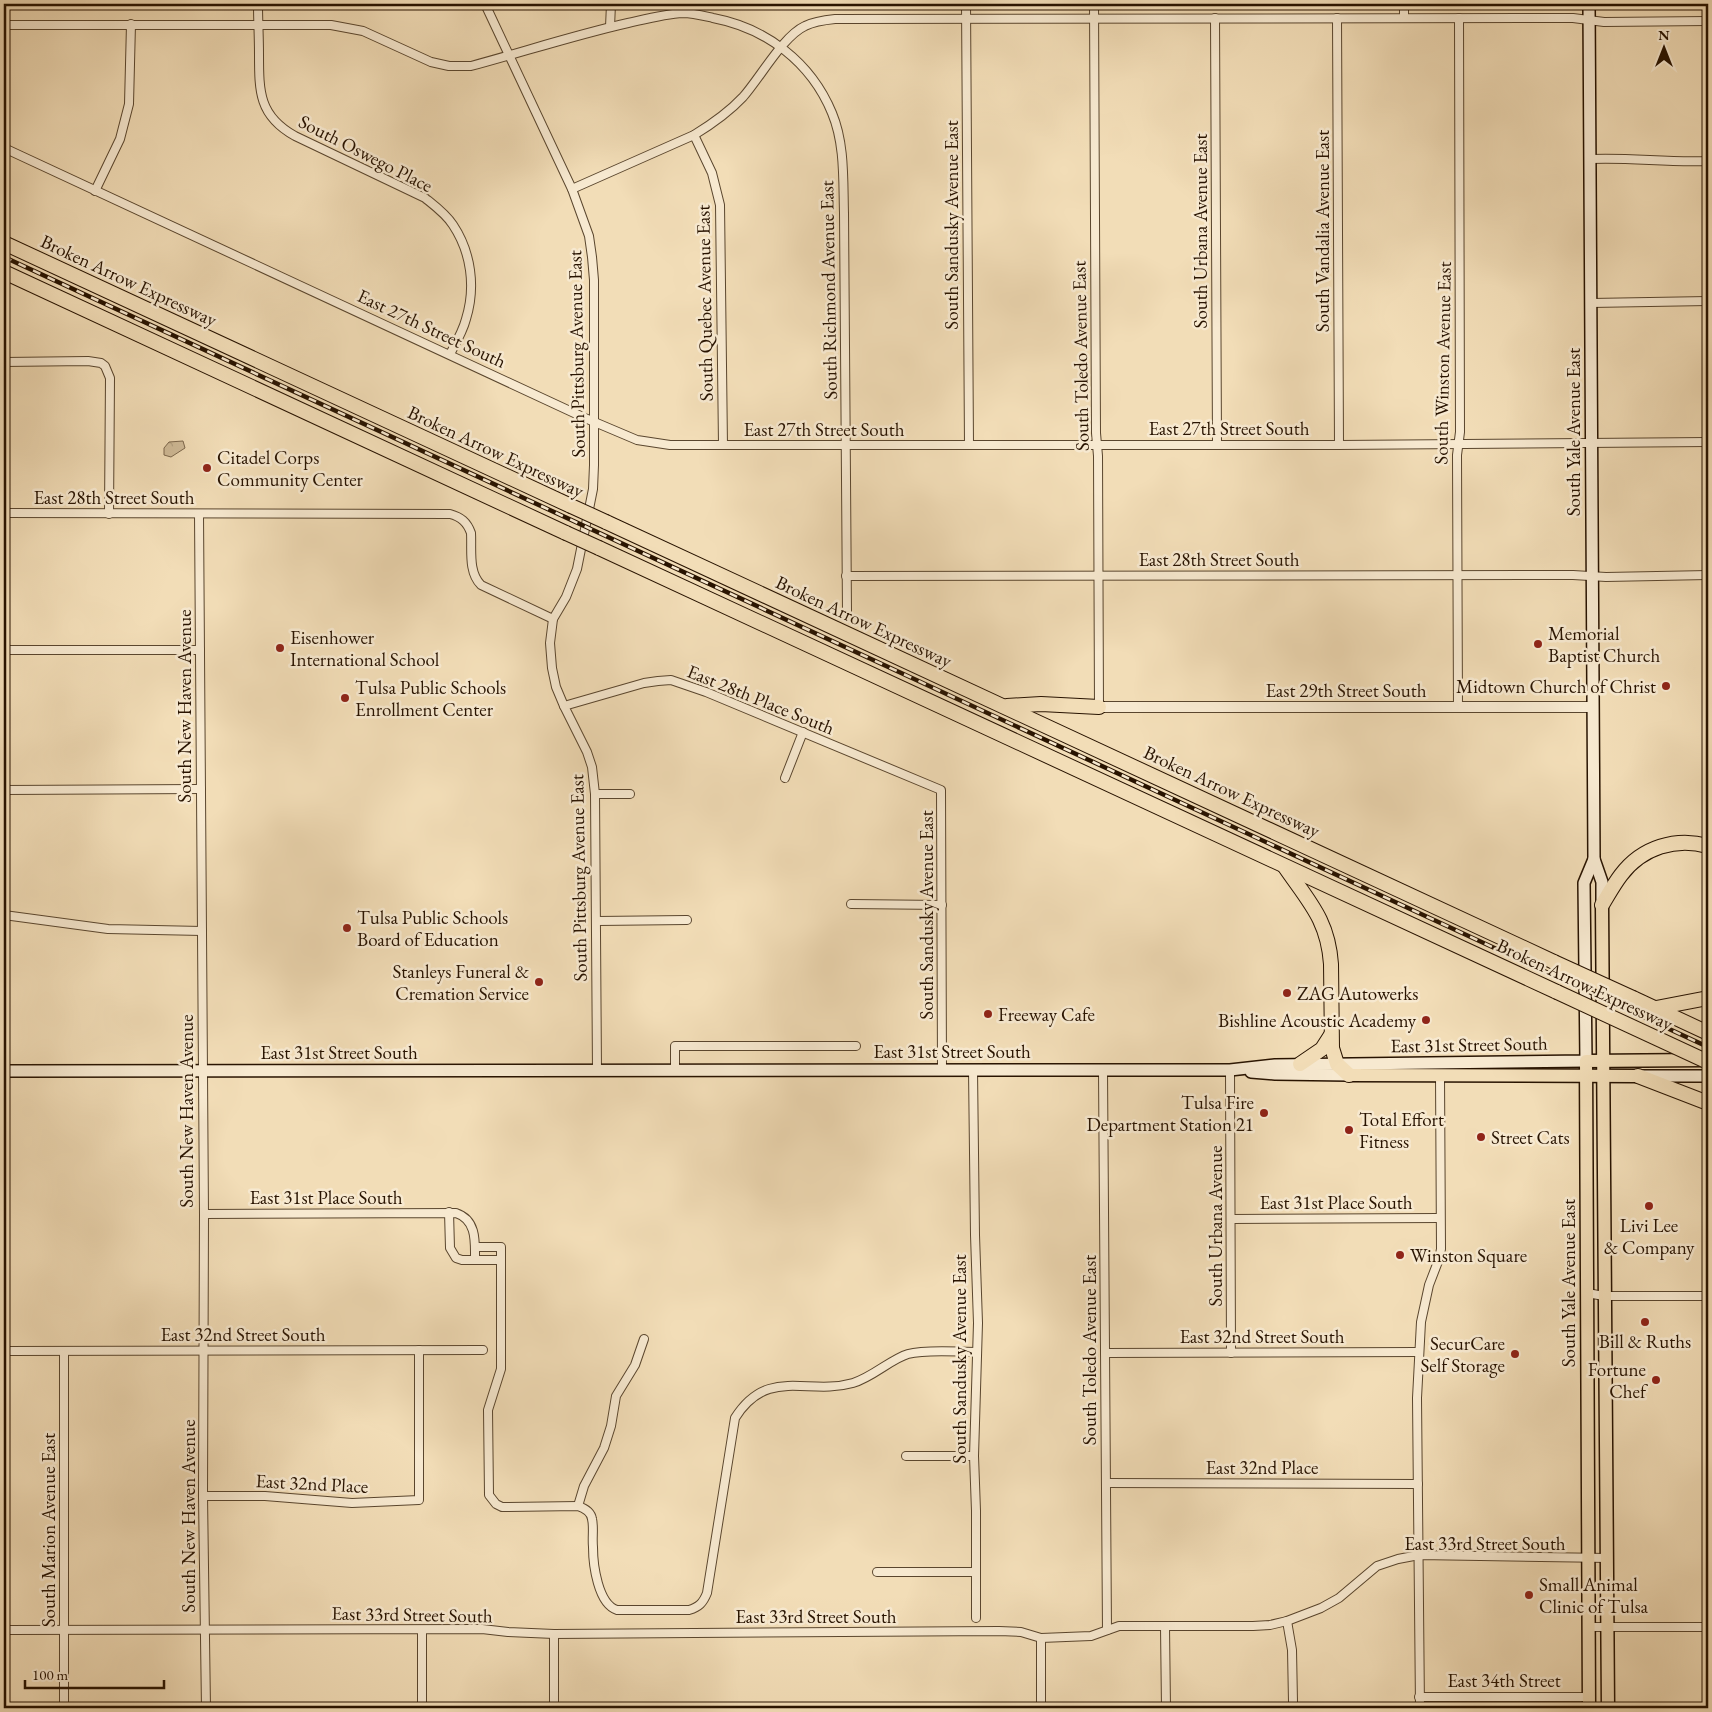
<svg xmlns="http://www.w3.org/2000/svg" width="1712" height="1712" viewBox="0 0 1712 1712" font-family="'EB Garamond',serif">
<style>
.park{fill:url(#park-crowns);stroke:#7c674c}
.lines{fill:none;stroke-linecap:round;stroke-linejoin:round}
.minor-casing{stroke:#5a462e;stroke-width:10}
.tertiary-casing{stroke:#5a462e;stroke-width:12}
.secondary-casing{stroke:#281300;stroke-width:14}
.primary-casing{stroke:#281300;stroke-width:15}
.motorway-casing{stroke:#281300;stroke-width:16}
.minor{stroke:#f7e9d0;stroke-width:8}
.tertiary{stroke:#f7e9d0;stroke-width:10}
.secondary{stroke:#f7e9d0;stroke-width:11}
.primary{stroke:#f2ddb7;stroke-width:12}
.motorway{stroke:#f2ddb7;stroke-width:14}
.rail-casing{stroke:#281300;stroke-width:4.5}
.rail{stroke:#f7e9d0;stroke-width:2.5;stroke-dasharray:8;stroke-linecap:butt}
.motorway-bridge-casing{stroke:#281300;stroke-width:16;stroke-linecap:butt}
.motorway-bridge{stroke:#f2ddb7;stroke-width:14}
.poi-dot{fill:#8f2418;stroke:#f7e9d0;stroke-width:2}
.labels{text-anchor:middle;stroke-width:5;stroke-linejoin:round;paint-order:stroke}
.street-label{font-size:19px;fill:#281300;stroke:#f7e9d0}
.poi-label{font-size:19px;fill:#281300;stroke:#f7e9d0;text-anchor:start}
</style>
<defs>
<pattern id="park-crowns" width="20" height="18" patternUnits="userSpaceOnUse" patternTransform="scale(1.25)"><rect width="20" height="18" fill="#d0bb98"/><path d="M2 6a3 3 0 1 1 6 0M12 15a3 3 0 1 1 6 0" fill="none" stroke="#b3a081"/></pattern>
</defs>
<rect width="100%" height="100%" fill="#f2ddb7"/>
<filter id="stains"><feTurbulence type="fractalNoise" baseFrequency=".004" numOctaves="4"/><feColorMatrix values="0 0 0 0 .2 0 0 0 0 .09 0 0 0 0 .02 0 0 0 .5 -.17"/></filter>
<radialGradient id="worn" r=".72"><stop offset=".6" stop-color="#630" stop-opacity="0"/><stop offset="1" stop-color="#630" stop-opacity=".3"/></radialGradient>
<!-- park -->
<polygon class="park" points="183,441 185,448 171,457 164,455 164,448 169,442"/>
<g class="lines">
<defs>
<g id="minor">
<path d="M258 4C258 21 259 37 259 54 259 92 259 116 295 136L425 198C435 206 446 214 453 225 471 252 476 287 466 319 463 331 456 343 450 354"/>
<polyline points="485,4 572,189 589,236 592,257 594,280 594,465 593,489 577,569 566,597 553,619 550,643 552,668 556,687 564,706 587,752 592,767 595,794 597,1071"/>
<polyline points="966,4 969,445"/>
<polyline points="1094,4 1096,433 1098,456 1099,707"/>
<polyline points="1215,18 1217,444"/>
<polyline points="1337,18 1339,445"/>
<polyline points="1404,18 1404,4"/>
<path d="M4 25H331L363 31 431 62 449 66H471C523 52 575 35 628 23 646 19 665 14 683 13 693 13 704 16 713 18 766 28 811 62 832 113 845 144 843 180 844 213L847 612"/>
<polyline points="610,27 611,4"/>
<polyline points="694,135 712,173 720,205 723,445"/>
<polyline points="4,148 585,418 637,440 670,445 1339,445 1708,442"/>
<path d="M1590 159C1630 157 1669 163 1708 161"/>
<path d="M572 189 694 135C712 124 728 113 743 97 760 78 783 36 805 26 815 21 825 20 835 19L1573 18 1604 22 1708 21"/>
<polyline points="95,191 120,139 129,104 131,24"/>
<polyline points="1591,303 1708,301"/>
<polyline points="4,362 88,361 101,363 105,366 110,378 109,514"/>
<path d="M4 513 450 514C461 517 467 522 471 533 472 550 468 572 481 585L553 619"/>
<polyline points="199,514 204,1214 203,1496 206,1708"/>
<polyline points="846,576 1573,575 1606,577 1708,575"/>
<polyline points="4,650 200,650"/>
<polyline points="564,706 644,683 658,681 671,680 706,692 941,790 942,1070"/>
<polyline points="1458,708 1457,455 1460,432 1459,18"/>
<polyline points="785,778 803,732"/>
<polyline points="4,790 201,789"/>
<polyline points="595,794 630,794"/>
<polyline points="851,904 942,905"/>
<polyline points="4,915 108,929 202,931"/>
<polyline points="597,921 687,920"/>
<polyline points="973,1070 975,1235 978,1323 974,1456 976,1511 976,1618"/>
<polyline points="1230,1070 1231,1353"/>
<polyline points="675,1071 675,1046 856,1046"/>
<polyline points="1103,1071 1107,1630"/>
<polyline points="449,1212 450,1248 456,1258 462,1260 501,1260"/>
<path d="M204 1214 456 1213C477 1220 475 1242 475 1260"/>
<polyline points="1232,1219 1440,1218"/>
<path d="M475 1247H501V1369L488 1410 489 1495 496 1504 502 1507 578 1506C584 1508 591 1512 592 1519 594 1527 592 1538 593 1547 593 1565 598 1604 617 1610H689C699 1607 703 1603 707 1593L735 1418C768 1366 807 1396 853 1383 873 1377 891 1359 908 1354 926 1349 958 1352 977 1352"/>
<polyline points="1587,1293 1604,1296 1708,1296"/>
<polyline points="4,1351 483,1350"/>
<polyline points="64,1351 64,1708"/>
<polyline points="1105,1353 1418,1352"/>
<polyline points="906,1456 974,1456"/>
<polyline points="1106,1483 1418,1484"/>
<polyline points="203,1496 265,1496 352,1503 419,1500 419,1350"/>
<polyline points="578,1506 584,1486 604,1448 611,1426 616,1396 635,1365 644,1339"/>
<polyline points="877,1572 976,1572"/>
<polyline points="1287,1621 1292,1650 1293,1702"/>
<polyline points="1165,1627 1166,1708"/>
<polyline points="1587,1627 1708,1627"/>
<polyline points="4,1630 482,1629 508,1632 554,1634 999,1631 1021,1632 1041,1638 1091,1636 1119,1626 1253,1626 1270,1625 1287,1621 1321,1608 1339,1598 1377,1566 1398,1559 1419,1555 1608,1558"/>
<polyline points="422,1630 422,1708"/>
<polyline points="1041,1638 1041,1708"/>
<polyline points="1419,1697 1589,1697"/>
<polyline points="554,1708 554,1634"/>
<polyline points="1420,1708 1417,1398 1421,1322 1429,1285 1439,1259 1441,1249 1440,1076"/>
</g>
<polyline id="tertiary" points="1099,707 1593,707"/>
<g id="secondary">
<polyline points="1589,4 1594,859 1602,882 1602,905"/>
<polyline points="4,1071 1134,1070 1230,1070 1275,1065 1586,1061 1584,883 1594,859"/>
<polyline points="1251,1072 1275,1074 1349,1075"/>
<polyline points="1643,1076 1708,1076"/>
</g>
<g id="primary">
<polyline points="1602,905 1608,1708"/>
<polyline points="1349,1075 1638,1076"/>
<polyline points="1589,1708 1586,1061 1703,1060"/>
</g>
<g id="motorway">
<polyline points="4,243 571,506"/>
<polyline points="4,272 566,533"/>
<polyline points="606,522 1554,962"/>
<polyline points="599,548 1557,992"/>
<polyline points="1007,706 1041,704 1099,707"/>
<path d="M1285 867C1309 902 1328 920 1331 964L1332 1048 1337 1064 1349 1075"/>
<path d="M1602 905C1608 895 1614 884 1621 875 1642 847 1676 837 1708 846"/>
<polyline points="1633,998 1708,1033"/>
<polyline points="1656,1008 1708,998"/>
<polyline points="1300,1064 1322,1049 1331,1035"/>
<polyline points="1638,1076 1708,1103"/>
</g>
</defs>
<!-- minor casing -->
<use href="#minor" class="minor-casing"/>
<!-- tertiary casing -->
<use href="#tertiary" class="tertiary-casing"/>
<!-- secondary casing -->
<use href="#secondary" class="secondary-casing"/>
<!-- primary casing -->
<use href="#primary" class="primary-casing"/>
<!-- motorway casing -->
<use href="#motorway" class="motorway-casing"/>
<!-- minor -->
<use href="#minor" class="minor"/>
<!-- tertiary -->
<use href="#tertiary" class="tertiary"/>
<!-- secondary -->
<use href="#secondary" class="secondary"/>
<!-- primary -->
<use href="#primary" class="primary"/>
<!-- motorway -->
<use href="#motorway" class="motorway"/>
<defs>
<polyline id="rail" points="4,257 1708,1047"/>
</defs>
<!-- rail casing -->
<use href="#rail" class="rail-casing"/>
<!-- rail -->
<use href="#rail" class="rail"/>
<defs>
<g id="motorway-bridge">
<polyline points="571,506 606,522"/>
<polyline points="566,533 599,548"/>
<polyline points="1554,962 1633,998"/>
<polyline points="1557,992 1708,1062"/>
</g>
</defs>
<!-- motorway-bridge casing -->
<use href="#motorway-bridge" class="motorway-bridge-casing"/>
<!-- motorway-bridge -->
<use href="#motorway-bridge" class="motorway-bridge"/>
</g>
<!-- markers -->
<g class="poi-dot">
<circle cx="207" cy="468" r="5"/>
<circle cx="1538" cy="644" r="5"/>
<circle cx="280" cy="648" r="5"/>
<circle cx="1666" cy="686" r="5"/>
<circle cx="345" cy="698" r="5"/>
<circle cx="347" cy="928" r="5"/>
<circle cx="539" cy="982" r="5"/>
<circle cx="1287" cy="993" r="5"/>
<circle cx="988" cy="1014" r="5"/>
<circle cx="1426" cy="1020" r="5"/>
<circle cx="1264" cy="1113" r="5"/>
<circle cx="1349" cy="1130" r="5"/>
<circle cx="1481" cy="1137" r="5"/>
<circle cx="1649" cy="1206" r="5"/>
<circle cx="1400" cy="1255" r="5"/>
<circle cx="1645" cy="1322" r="5"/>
<circle cx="1515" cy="1354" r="5"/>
<circle cx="1656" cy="1380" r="5"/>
<circle cx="1529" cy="1595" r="5"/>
</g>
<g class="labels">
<!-- street labels -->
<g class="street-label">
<text transform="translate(366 153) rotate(27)" y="7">South Oswego Place</text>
<text transform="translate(951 225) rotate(-90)" y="7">South Sandusky Avenue East</text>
<text transform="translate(1200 231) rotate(-90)" y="7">South Urbana Avenue East</text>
<text transform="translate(1322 231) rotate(-90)" y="7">South Vandalia Avenue East</text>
<text transform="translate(129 280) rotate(25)" y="7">Broken Arrow Expressway</text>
<text transform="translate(828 290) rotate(-91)" y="7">South Richmond Avenue East</text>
<text transform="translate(704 303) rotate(-91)" y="7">South Quebec Avenue East</text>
<text transform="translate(432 328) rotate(25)" y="7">East 27th Street South</text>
<text transform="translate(576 354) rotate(-91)" y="7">South Pittsburg Avenue East</text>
<text transform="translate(1080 356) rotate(-91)" y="7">South Toledo Avenue East</text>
<text transform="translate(1442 363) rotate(-89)" y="7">South Winston Avenue East</text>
<text x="1229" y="435">East 27th Street South</text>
<text x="824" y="436">East 27th Street South</text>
<text transform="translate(1573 432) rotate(-90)" y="7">South Yale Avenue East</text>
<text transform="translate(496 451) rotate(25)" y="7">Broken Arrow Expressway</text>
<text x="114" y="504">East 28th Street South</text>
<text x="1219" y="566">East 28th Street South</text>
<text transform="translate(864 621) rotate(25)" y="7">Broken Arrow Expressway</text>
<text x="1346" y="697">East 29th Street South</text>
<text transform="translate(761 699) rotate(22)" y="7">East 28th Place South</text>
<text transform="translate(184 706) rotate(-90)" y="7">South New Haven Avenue</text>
<text transform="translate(1232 791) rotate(25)" y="7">Broken Arrow Expressway</text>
<text transform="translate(578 878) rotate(-91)" y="7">South Pittsburg Avenue East</text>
<text transform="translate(926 915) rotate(-90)" y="7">South Sandusky Avenue East</text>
<text transform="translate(1585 984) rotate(25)" y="7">Broken Arrow Expressway</text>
<text transform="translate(1469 1044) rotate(-1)" y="7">East 31st Street South</text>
<text x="952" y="1058">East 31st Street South</text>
<text x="339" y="1059">East 31st Street South</text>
<text transform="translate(186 1111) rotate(-90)" y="7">South New Haven Avenue</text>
<text x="326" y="1204">East 31st Place South</text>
<text x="1336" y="1209">East 31st Place South</text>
<text transform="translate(1215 1226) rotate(-90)" y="7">South Urbana Avenue</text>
<text transform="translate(1568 1283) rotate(-90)" y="7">South Yale Avenue East</text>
<text x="243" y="1341">East 32nd Street South</text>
<text x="1262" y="1343">East 32nd Street South</text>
<text transform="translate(1089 1350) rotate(-90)" y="7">South Toledo Avenue East</text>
<text transform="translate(959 1359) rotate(-90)" y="7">South Sandusky Avenue East</text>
<text x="1262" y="1474">East 32nd Place</text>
<text transform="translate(312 1483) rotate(3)" y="7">East 32nd Place</text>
<text transform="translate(188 1516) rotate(-90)" y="7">South New Haven Avenue</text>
<text transform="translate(48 1530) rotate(-90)" y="7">South Marion Avenue East</text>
<text x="1485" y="1550">East 33rd Street South</text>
<text transform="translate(412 1614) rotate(1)" y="7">East 33rd Street South</text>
<text x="816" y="1623">East 33rd Street South</text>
<text x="1504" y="1687">East 34th Street</text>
</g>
<!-- poi labels -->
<g class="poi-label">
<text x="217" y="464">Citadel Corps<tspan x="217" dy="22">Community Center</tspan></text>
<text x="1548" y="640">Memorial<tspan x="1548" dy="22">Baptist Church</tspan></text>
<text x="290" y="644">Eisenhower<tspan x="290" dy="22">International School</tspan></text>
<text x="1656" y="693" text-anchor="end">Midtown Church of Christ</text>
<text x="355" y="694">Tulsa Public Schools<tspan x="355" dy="22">Enrollment Center</tspan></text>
<text x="357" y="924">Tulsa Public Schools<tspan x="357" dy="22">Board of Education</tspan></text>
<text x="529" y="978" text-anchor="end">Stanleys Funeral &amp;<tspan x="529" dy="22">Cremation Service</tspan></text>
<text x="1297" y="1000">ZAG Autowerks</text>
<text x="998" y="1021">Freeway Cafe</text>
<text x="1416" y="1027" text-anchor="end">Bishline Acoustic Academy</text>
<text x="1254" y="1109" text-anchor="end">Tulsa Fire<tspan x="1254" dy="22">Department Station 21</tspan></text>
<text x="1359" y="1126">Total Effort<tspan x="1359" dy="22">Fitness</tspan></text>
<text x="1491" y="1144">Street Cats</text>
<text x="1649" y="1232" text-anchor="middle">Livi Lee<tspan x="1649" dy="22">&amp; Company</tspan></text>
<text x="1410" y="1262">Winston Square</text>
<text x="1645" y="1348" text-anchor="middle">Bill &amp; Ruths</text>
<text x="1505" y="1350" text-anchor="end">SecurCare<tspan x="1505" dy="22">Self Storage</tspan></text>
<text x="1646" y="1376" text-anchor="end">Fortune<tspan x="1646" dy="22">Chef</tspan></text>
<text x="1539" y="1591">Small Animal<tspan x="1539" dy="22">Clinic of Tulsa</tspan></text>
</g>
</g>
<!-- margin -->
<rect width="1712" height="1712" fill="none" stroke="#f2ddb7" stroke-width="20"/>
<rect x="5" y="5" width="1702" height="1702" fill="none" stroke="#281300" stroke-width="2.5"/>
<rect x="10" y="10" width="1692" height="1692" fill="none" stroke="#281300"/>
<!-- north arrow -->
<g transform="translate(1664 48)" stroke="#f7e9d0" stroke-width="4" paint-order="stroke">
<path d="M0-4L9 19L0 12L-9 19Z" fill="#281300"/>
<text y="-8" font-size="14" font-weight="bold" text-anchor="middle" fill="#281300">N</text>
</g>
<!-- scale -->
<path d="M25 1680v8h139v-8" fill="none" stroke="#281300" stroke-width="2.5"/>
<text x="32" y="1680" font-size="15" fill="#281300" stroke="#f7e9d0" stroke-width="4" paint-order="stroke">100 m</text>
<rect width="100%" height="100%" filter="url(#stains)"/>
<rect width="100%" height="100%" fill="url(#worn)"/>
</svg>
